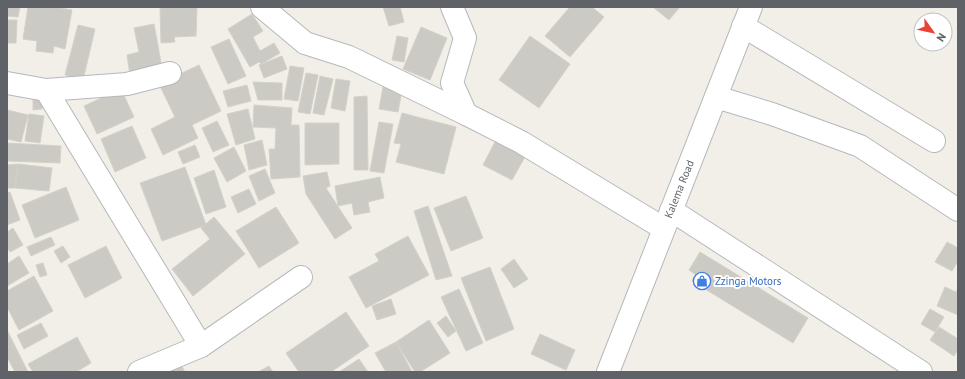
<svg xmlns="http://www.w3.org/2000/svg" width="965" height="379" viewBox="0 0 965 379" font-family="'PT Sans',sans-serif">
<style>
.building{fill:#cccac5;stroke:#d6d1c6}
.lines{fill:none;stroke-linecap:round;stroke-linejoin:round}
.minor-casing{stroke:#b5b8bc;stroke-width:24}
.minor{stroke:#fff;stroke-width:22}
.labels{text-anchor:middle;stroke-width:4;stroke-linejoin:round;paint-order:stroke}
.street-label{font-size:11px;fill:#5f6368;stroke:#fff}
.shop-label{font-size:11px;fill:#366cbe;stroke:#fff;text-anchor:start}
</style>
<rect width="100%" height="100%" fill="#f1efe8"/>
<!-- building -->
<g class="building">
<polygon points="7,7 20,7 18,17 7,16"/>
<polygon points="28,7 54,7 72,10 65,49 54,46 53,53 36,51 37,41 23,39"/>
<polygon points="160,7 197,7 196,36 174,37 175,42 161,43"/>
<polygon points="383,7 400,7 404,22 389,26"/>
<polygon points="570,7 592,7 604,17 570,57 545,36"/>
<polygon points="653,7 680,7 669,20"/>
<polygon points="252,14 263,31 253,37 260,51 274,43 280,53 261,64 259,62 250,67 228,29"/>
<polygon points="7,20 17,20 16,43 7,43"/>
<polygon points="154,24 162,68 130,75 127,55 139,52 134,28"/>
<polygon points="78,25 95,29 83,80 65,75"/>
<polygon points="421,27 447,38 430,80 403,69"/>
<polygon points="397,36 408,38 404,62 392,60"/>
<polygon points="530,36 570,64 539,108 499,80"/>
<polygon points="229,39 246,76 228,84 211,47"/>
<polygon points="282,56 287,69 264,78 259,65"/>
<polygon points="199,65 221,111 192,125 198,138 163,155 151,129 175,117 159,84"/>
<polygon points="290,66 304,68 298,101 284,99"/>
<polygon points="306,73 318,75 310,114 298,112"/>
<polygon points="320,76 333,79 324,115 313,113"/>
<polygon points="336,79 350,81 345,111 331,108"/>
<polygon points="253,82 282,83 282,100 258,100"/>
<polygon points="247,85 251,101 228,107 223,91"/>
<polygon points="383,87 402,91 398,112 379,109"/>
<polygon points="121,89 134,117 97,134 84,106"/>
<polygon points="367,96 368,170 354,170 354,97"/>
<polygon points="33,98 42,98 42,109 33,110"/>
<polygon points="254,105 292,108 291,125 299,125 300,177 271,179 269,149 275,149 276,128 253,127"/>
<polygon points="248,109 255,139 236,145 227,114"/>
<polygon points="7,110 28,115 21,142 7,139"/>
<polygon points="402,113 456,127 444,174 396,162 401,144 394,143"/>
<polygon points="29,114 44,116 40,143 25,141"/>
<polygon points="217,121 229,145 213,152 202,128"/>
<polygon points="379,122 393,124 384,173 370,171"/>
<polygon points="305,123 339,123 339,164 305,165"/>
<polygon points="132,126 146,158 115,172 101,139"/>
<polygon points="262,140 267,165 249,170 244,145"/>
<polygon points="496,140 526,155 512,180 483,165"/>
<polygon points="7,143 61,146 60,163 7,161"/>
<polygon points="195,145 200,157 183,164 178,152"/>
<polygon points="234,147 246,171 227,182 214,158"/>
<polygon points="18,164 15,188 7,188 7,165"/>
<polygon points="18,164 52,168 49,191 15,188"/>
<polygon points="185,167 206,225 162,241 140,183"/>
<polygon points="265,169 275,193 259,201 249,176"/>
<polygon points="214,170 226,207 206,214 194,178"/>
<polygon points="327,172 330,186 326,188 352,228 335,239 306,194 303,176"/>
<polygon points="380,177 384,198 368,202 370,212 354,215 352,203 338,206 335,186"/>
<polygon points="66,187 79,220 35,238 22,205"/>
<polygon points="249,189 256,204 238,213 231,197"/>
<polygon points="10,192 20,220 7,225 7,193"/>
<polygon points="466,196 483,238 451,251 434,208"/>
<polygon points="428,206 452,276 436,280 414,211"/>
<polygon points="276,207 299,243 259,268 236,231"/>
<polygon points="214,217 245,254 193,296 172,269 210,239 201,228"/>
<polygon points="13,228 23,245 10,252 7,247 7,232"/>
<polygon points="408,236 429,275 366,308 349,277 379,261 375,254"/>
<polygon points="51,237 55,245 31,256 27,247"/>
<polygon points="947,242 958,248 958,261 952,271 935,262"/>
<polygon points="63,246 70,257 61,263 54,251"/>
<polygon points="106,246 122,278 85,298 68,265"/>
<polygon points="700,252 808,318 793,343 692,281 696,275 689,270"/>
<polygon points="19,256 29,273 7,286 7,264"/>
<polygon points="514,259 528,279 514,288 501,269"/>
<polygon points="43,263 47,275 40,277 36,265"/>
<polygon points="490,267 514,329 486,341 461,278"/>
<polygon points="34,276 53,311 19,330 7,307 7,291"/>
<polygon points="945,287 956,292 958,288 958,315 937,306"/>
<polygon points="459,289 483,343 466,351 441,297"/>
<polygon points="391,299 396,314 377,320 372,306"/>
<polygon points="930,309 944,317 935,332 921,324"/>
<polygon points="346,312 369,346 331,372 299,372 286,353"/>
<polygon points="446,316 456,331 448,337 437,323"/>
<polygon points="429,320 450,353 420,372 415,372 396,342"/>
<polygon points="41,323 48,336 24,349 17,335"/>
<polygon points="939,327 958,339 958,350 954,356 930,340"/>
<polygon points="7,330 28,372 15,372 7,357"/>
<polygon points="540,334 575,350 566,370 531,354"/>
<polygon points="77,337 91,363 76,372 33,372 28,364"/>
<polygon points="396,342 412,372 386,372 375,353"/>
<polygon points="359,359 368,372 339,372"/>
<polygon points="181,365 185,372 167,372"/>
<polygon points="269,366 273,372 258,372"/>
</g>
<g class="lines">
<defs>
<g id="minor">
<polyline points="262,7 305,43 349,57 466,114"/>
<polyline points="452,7 465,38 452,83 466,114 521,142 663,228"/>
<polyline points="743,26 934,141"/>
<polyline points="7,83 46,90 127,84 170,73"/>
<polyline points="46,90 201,346"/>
<polyline points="716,97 772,114 860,146 958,210"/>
<polyline points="671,210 921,372"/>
<polyline points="139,372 201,346 301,277"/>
<polyline points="608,372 751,7"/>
</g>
</defs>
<!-- minor casing -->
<use href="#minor" class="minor-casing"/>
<!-- minor -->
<use href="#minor" class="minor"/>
</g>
<!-- icons -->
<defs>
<symbol id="shop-ring" viewBox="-11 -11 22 22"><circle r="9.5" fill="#fff" stroke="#3f7fe0" stroke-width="1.5"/><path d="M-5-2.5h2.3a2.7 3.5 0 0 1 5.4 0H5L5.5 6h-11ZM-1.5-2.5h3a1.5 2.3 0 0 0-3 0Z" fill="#3f7fe0"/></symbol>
</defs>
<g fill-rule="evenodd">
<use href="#shop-ring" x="692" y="271" width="20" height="20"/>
</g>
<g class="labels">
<!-- street labels -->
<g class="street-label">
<text transform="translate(679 189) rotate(-68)" y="4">Kalema Road</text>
</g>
<!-- shop labels -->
<g class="shop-label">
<text x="715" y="285">Zzinga Motors</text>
</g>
</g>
<!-- border -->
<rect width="965" height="379" fill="none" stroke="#5f6368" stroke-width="16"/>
<!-- north arrow -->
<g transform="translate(933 32) rotate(123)"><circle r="19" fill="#ffffff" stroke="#bfc1c3"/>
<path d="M0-3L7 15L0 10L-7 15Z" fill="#ea4335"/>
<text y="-6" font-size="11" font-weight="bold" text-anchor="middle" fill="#5f6368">N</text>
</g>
</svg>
